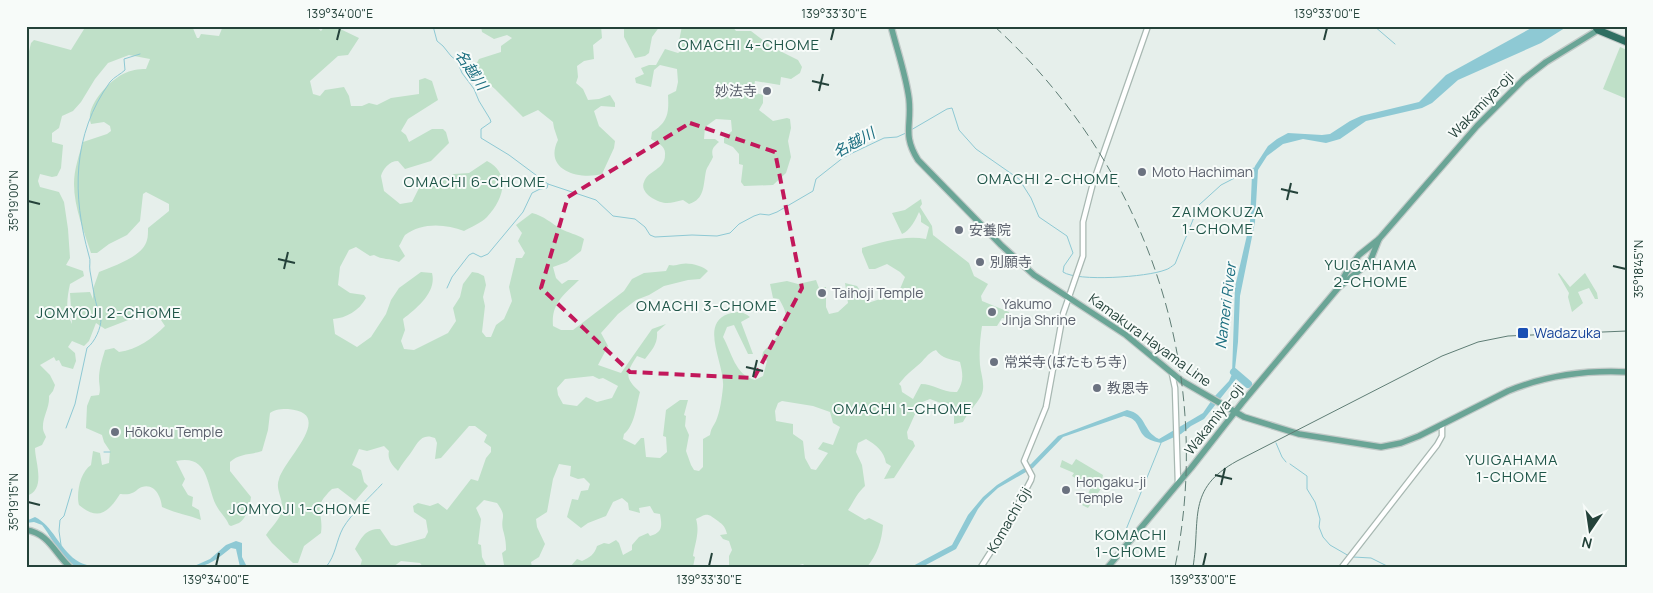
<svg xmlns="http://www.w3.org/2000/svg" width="1653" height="593" viewBox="0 0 1653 593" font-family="Manrope,'Noto Sans JP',sans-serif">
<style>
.green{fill:#bfe0c8;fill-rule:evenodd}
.water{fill:#8ec9d4}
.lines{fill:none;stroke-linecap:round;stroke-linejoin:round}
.stream{stroke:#8ec9d4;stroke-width:1}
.river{stroke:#8ec9d4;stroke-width:8}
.minor-casing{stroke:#a8b8b2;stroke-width:7}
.major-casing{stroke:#c2cac8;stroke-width:8}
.highway-casing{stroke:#c2cac8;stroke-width:9}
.minor{stroke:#fff;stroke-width:4.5}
.major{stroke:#6aa596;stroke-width:5.5}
.highway{stroke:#2f6f62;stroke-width:7}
.tram{stroke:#5f7d75;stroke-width:1}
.rail{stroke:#5f7d75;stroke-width:1;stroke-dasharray:10 5;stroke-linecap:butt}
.marked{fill:none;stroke:#c2185b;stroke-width:4;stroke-dasharray:10 6;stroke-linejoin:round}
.ticks{fill:none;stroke:#24423a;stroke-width:2}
.worship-dot{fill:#6b7280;stroke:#f7fbf9;stroke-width:2}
.transit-dot{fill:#1a4fb4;stroke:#f7fbf9;stroke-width:2}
.labels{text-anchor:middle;stroke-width:4;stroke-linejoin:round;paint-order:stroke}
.worship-label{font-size:14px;fill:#5b616d;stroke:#f7fbf9;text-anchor:start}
.street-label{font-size:14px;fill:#24423a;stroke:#f7fbf9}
.transit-label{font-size:14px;fill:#164399;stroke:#f7fbf9;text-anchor:start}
.neighbourhood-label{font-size:15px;letter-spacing:1px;fill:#1f5548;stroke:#f7fbf9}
.water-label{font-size:15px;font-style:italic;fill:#1c6f80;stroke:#f7fbf9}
.neatline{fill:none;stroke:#24423a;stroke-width:2}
.ticks-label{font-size:12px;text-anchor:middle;fill:#24423a}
</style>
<rect width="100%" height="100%" fill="#e6efeb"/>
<!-- green -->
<g class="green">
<path d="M86 26H192L197 38H199L201 34 219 36 223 26H315L321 31 325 26H334L359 38 348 55 338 56 310 81 313 94 320 96 325 90 344 87 349 96 351 106H362L369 103 377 105 391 98 419 94V80L425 78 432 81 438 100 408 119 401 131 406 135 409 142 432 129H443L446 132 449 143 431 161 405 169 398 161C389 161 383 169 381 176L384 191 400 204 412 202 419 188 434 184 454 174 469 173 487 161C512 174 503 200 487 217 481 223 471 227 464 231 446 224 422 222 405 235 403 238 401 243 399 246L405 256 399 262C390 258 382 260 374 255L370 256 356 247 349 250 340 267 338 285 350 293 364 295 366 298C359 311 346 318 333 319L335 334 357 347 371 337 386 314 391 300 399 288 421 272 432 273C437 292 417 308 403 319L405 330 401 341 404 349 414 350 448 333 456 321 453 308 460 297 463 284 472 272 478 273 484 276 486 285 483 297 485 306 482 332 486 337H491L496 325 504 319 512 301 509 287 516 258H522L525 253 518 241 522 233 516 225 532 213C544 216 551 223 561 229 568 233 577 234 584 239L581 251 567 262 553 267 556 278 562 284 568 280H579C564 295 551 303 553 326L561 330H573L624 291 632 279 644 273 666 271 669 265C675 266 676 265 681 264 689 262 703 266 708 271L700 279 688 280 664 286 649 295 636 300 618 314 601 333 608 346 598 365 621 373 652 329 666 324 657 332C658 344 652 350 645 359L637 356C626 373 624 378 640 392 636 406 635 425 624 434L623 439 635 445 641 438H644L646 457 660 458 667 452 666 437 663 436 666 410 680 400H688L684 415 686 416 685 426 689 435 686 451 691 465 694 470 699 471 703 467V439L710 435C711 428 713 427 716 421 720 412 722 397 723 387 725 364 699 324 728 314 736 311 743 311 750 317L741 322 753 354H748L734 325 727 327 723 337C732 353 735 375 755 380L763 376 767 361 762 357 763 352 777 337 775 331C789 320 788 314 779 299L773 298 770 284 787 281 798 284 816 280 819 288 826 287V307L829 314 838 312 848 303 845 283 857 286 868 303 883 298 886 299 900 289 905 277 900 272 887 264 875 269H869L862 252V248C884 242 904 235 926 239L929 227 921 222V216L919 212C916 219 910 231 902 234L892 213 905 210 921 199 922 204 920 207 932 226 933 235 969 263 974 276 988 284 981 296 982 301 1009 312 1010 317 1008 319 1002 318 997 326H982C980 339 979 352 980 365 981 375 986 386 981 396 976 405 968 412 963 422L954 424V408L930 399 920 403 907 432 908 439 913 441 915 446 894 478 884 479 891 466 886 463C884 451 876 445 866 439L858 443 856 452 862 465 865 486C857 493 854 501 848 510L865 520 869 518 883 525C882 540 877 555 867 567H806L803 564 792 567H729V556L732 550 729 541 723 539 720 535 727 534C725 526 723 525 718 521 707 513 708 513 696 519 700 532 695 543 693 556L695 557 693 567H570L577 559 582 561C589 558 595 554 597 546L604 543 609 544 616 540 619 543 623 555 632 550V545L639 537 648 533 650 536C663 532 662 526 660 514L654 513 650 506 639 508 640 513 629 510 628 503 622 498 613 502 606 516 588 523 581 528 567 517 572 499 578 500 581 491 588 490 590 484 584 478 578 479 570 476 571 466 559 464 553 479 547 512 536 519 537 527 545 544 539 557 531 562 532 567H508L504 565 502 553 506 550C506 542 505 537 503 530 500 516 508 518 497 503L484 500 476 508 481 519 478 544 481 545 482 557 487 567H423L420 563 401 561 393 567H360L362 560 355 549C362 537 365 529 380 529L391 545 396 546 425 538 428 532 426 520 414 512 413 506 418 503 430 506 438 503 447 510 471 479 478 481 486 458 491 452V447L484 442 487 435 475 426H469L441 458 435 459 437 443 435 438C421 432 417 444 410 454 406 459 402 464 398 471 392 465 387 459 389 451L384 446 367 451 359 449 352 465 361 470 364 482 368 486 355 501 338 488 332 489C311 509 324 510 321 533L304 546 298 563H293L272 543 266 535C271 527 281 519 282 509 283 498 275 489 279 479 284 459 337 413 288 409 282 409 275 409 270 413L268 430 262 451C251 455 239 453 230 462V471L251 497C250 505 247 518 239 523 236 524 234 525 231 526L229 525C226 517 220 513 216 505 206 484 209 454 176 461L185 479 182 485 188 495 193 497 192 506 199 510 201 520C188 515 175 513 162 507 161 497 155 483 142 487 138 488 136 492 132 493 129 495 123 494 120 494 108 513 98 521 79 505 76 494 80 472 91 465L93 451 100 453 102 465 109 463 110 451 104 442 102 435 86 428 87 406 91 396 99 395C101 389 99 385 99 379 99 369 102 360 105 350L114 348 119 352C137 350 153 338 165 326L159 317 141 315 105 329 96 323 89 341 84 346 72 341 68 347 75 353 76 361 73 369 62 366 59 360 56 361 54 357 40 365 50 375 55 385 53 391 49 396C50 408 42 417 43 429 43 431 45 434 46 437L42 445 35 448C35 462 47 490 26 496V64L31 43 34 40 71 50ZM129 55 150 59 146 69C138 69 131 70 123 74 109 81 84 107 91 124L104 122 110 126 111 131 107 134 83 142C79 155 74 170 74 184 74 207 84 231 91 253H97L109 244 127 235 140 221 143 194 146 192 169 204V211L148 228C148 232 148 237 147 240 143 257 113 266 99 272L93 289V299L90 292 70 293 72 324C65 311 67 298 70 284L84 276 83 271 66 265 70 258 68 229 64 202 59 192 40 187 38 181 40 174 52 177 57 176 61 168 63 145 52 142V133L59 128 62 116 73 111 81 102 95 79 108 63ZM936 350C942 359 951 359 960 362 963 374 964 382 957 392 943 393 934 384 921 384L913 399 902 392 901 386 899 384C905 376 910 372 917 366 925 360 927 353 936 350ZM593 376 599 379 603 378 618 386 612 398 597 402 586 397 577 406 563 404 558 395 557 388 565 379ZM782 401 813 406 830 412 833 423 840 427 833 445 823 442 818 449 828 453 816 470 811 469 805 458 803 441 793 434V424L776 421 775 411 778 403Z"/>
<path d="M481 26H601L602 38 593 45 594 59 584 61 577 66 578 77 576 83 583 89 588 100 599 99 610 95 615 103V107L601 106 594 111 599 126 615 141 614 148 602 174C579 180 543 170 558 140L554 128 553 122 538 110 523 117 495 89 473 70 479 59 501 52V46L512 38 507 35 494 39 482 32Z"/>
<polygon points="621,26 660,26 652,37 649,53 645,56 635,58 624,37 624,29"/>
<path d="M682 26H732L736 31H751L772 47 798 60 802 67 800 73 791 79 781 77 780 85 755 81 753 92 763 95V103L759 110 773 121 787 118 790 119 791 128 788 141 791 157 786 173 773 185 744 186 741 182 743 165 739 164V154L733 147 724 143V138L732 131 731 120 716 119 705 127 704 139H715L719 142C713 147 711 150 713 157 711 162 707 167 706 171 703 186 705 199 689 204L683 200C677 201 672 203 667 203 658 203 639 193 644 182 648 170 665 170 665 155 666 146 658 143 651 139L652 132C668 122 669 113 668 95L676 91 678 82 677 69 660 65 654 70 651 87 636 83 635 78 644 74 641 68 649 65H656L665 49 678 53 681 51 682 43 679 41Z"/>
<polygon points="1620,47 1627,50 1627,99 1603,89"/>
<polygon points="1559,273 1570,287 1585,273 1597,293 1598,299 1595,299 1589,288 1578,292 1583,303 1572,312 1568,297 1569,293 1558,274"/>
<polygon points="1076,459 1103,475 1102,480 1106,481 1088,508 1082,505 1085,501 1091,487 1072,476 1074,473 1060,467 1062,460 1072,465"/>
</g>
<!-- water -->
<g class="water">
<path d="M1535 26H1568L1541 43 1458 80 1432 103 1422 108 1366 121 1340 139 1326 143 1303 139 1283 144 1267 156 1258 170 1255 222 1240 296 1238 342 1235 369 1236 379 1204 419 1191 426 1181 434 1161 443C1156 442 1149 440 1145 437 1136 428 1140 419 1124 416L1063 437 1033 468 998 488 985 500 978 509 956 549 922 567H911L952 545 968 515 983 497 997 485 1031 464 1058 436 1127 410C1147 414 1142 431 1159 439L1203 413 1214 397 1229 381 1232 374 1235 287 1250 222 1252 174 1255 166 1268 146 1277 139 1288 133 1322 135 1330 134 1350 121 1361 116 1419 102 1446 75Z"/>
<path d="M35 517C53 526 59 548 76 560 81 564 88 565 94 567 89 567 83 568 78 567 63 563 51 536 42 525L34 522 26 523V521Z"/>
<path d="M236 541 242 543V557L247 567H240L236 549 231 548C218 558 209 567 192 567L210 559 226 545Z"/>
</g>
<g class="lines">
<!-- stream -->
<g class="stream">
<polyline points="433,26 437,41 443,46 451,56 457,61 462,73 474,89 479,101 490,119 491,122 481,129 481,138 509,155 548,184 596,200 613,216 635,219 645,227 650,235 655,237 692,235 717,236 730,233 739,224 754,216 760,214 769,215 777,212 813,191 816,179 844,157 884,138 897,137 906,133"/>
<polyline points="1374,26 1395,44"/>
<path d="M911 130 947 109 952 108 959 130 976 149 1019 179 1031 198 1039 217 1067 236 1073 253 1064 266 1063 272C1078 282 1147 277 1165 270 1169 269 1172 266 1175 264L1199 205 1221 185 1254 168"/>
<polyline points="447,288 452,277 469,255 473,253 481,257 488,254 523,212 532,193 540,189 547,188 548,184"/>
<path d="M66 428 75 404 87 348C95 342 101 328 101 319 95 304 93 287 90 271 89 266 91 260 89 256 72 195 72 135 110 82 114 77 121 74 125 70L124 59 140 54"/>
<polyline points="1276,443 1282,457 1286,462"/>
<polyline points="104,452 110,452"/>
<polyline points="1290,464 1307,476 1307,489 1315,502 1320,519 1319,527 1323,537 1330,545 1349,556"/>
<polyline points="1123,537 1161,443"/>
<polyline points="61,545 59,531 60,520 64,516 72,489"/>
<polyline points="1353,557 1371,558 1389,567"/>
<path d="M326 567C336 555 336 541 343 528 351 514 371 496 382 484"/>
</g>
<!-- river -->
<polyline class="river" points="1234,372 1248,384"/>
<defs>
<g id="minor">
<polyline points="1172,374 1175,388 1178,483"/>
<polyline points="981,567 1004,531 1031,480 1032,476 1024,461 1046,407 1063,314 1083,256 1083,222 1093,183 1148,26"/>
<polyline points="1342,567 1437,445 1442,436 1442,425"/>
</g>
<g id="major">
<path d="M891 26C897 50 906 75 909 99 912 126 902 134 918 160L1001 245 1034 275 1126 335 1182 381 1244 417 1299 434 1381 447 1401 443 1419 436 1508 391C1545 376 1587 370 1627 372"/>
<polyline points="1339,286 1346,273 1359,255 1379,239 1477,126 1524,79 1546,62 1598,30"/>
<path d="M26 530C49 533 55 554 70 567"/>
<polyline points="1108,567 1191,468 1242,403 1339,287 1366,265 1371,259 1379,239"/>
</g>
<polyline id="highway" points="1595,26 1598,30 1627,42"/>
</defs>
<!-- minor casing -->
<use href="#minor" class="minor-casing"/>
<!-- major casing -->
<use href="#major" class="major-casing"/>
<!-- highway casing -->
<use href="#highway" class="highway-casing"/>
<!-- minor -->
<use href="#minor" class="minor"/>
<!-- major -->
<use href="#major" class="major"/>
<!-- highway -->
<use href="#highway" class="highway"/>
<!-- tram -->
<path class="tram" d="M1193 567C1201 519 1186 489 1237 461L1442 356 1478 342 1508 336 1627 331"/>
<!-- rail -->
<path class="rail" d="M994 26C1144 163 1216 367 1175 567"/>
</g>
<!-- marked area -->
<path class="marked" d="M690 123 775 152 802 288 754 378 630 372 541 288 568 197Z"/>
<!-- ticks -->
<path class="ticks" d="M337 40 340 28M831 40 834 28M1324 40 1327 28M812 81 829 85M819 91 823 74M1281 189 1298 193M1287 200 1291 183M28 201 40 204M278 259 295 263M1613 266 1626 269M284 269 288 252M746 367 763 371M753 377 757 360M1215 475 1232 479M1221 485 1225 468M28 502 40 505M216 566 219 553M709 566 712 553M1203 566 1206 553"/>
<!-- markers -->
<g class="worship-dot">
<circle cx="767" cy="91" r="5"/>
<circle cx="1142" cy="172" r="5"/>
<circle cx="959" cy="230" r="5"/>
<circle cx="980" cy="262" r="5"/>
<circle cx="822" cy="293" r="5"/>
<circle cx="992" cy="312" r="5"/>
<circle cx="994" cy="362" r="5"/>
<circle cx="1097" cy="388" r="5"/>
<circle cx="115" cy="432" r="5"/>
<circle cx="1066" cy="490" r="5"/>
</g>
<rect class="transit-dot" x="1517" y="327" width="12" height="12" rx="2.5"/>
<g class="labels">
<!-- worship labels -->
<g class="worship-label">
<text x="757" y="96" text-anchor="end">妙法寺</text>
<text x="1152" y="177">Moto Hachiman</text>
<text x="969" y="235">安養院</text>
<text x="990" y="267">別願寺</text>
<text x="832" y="298">Taihoji Temple</text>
<text x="1002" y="309">Yakumo<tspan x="1002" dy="16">Jinja Shrine</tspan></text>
<text x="1004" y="367">常栄寺(ぼたもち寺)</text>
<text x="1107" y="393">教恩寺</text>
<text x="125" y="437">Hōkoku Temple</text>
<text x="1076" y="487">Hongaku-ji<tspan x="1076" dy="16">Temple</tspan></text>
</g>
<!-- street labels -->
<g class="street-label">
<text transform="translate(1481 105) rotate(-46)" y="5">Wakamiya-oji</text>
<text transform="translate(1150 340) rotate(36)" y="5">Kamakura Hayama Line</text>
<text transform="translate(1214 419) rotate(-52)" y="5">Wakamiya-oji</text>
<text transform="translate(1009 520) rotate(-60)" y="5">Komachi ōji</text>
</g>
<!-- transit labels -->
<g class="transit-label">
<text x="1534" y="338">Wadazuka</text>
</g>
<!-- neighbourhood labels -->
<g class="neighbourhood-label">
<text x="749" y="50">OMACHI 4-CHOME</text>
<text x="1048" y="184">OMACHI 2-CHOME</text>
<text x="475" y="187">OMACHI 6-CHOME</text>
<text x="1218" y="217">ZAIMOKUZA<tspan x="1218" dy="17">1-CHOME</tspan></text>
<text x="1371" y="270">YUIGAHAMA<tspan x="1371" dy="17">2-CHOME</tspan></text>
<text x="707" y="311">OMACHI 3-CHOME</text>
<text x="109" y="318">JOMYOJI 2-CHOME</text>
<text x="903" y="414">OMACHI 1-CHOME</text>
<text x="1512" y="465">YUIGAHAMA<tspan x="1512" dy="17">1-CHOME</tspan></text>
<text x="300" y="514">JOMYOJI 1-CHOME</text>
<text x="1131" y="540">KOMACHI<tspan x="1131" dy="17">1-CHOME</tspan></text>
</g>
<!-- water labels -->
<g class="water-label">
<text transform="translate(471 70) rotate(56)" y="5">名越川</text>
<text transform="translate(854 143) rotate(-29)" y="5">名越川</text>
<text transform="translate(1226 306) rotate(-83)" y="5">Nameri River</text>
</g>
</g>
<!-- border -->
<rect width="1653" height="593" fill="none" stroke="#f7fbf9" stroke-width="55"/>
<!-- north arrow -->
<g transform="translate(1590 530) rotate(193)" stroke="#f7fbf9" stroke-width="4" paint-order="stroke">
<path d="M0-4L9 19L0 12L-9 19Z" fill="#24423a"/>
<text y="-8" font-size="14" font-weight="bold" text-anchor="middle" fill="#24423a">N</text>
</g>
<rect x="28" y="28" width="1598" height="538" class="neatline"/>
<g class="ticks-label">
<text x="340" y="18">139°34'00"E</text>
<text x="834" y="18">139°33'30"E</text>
<text x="1327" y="18">139°33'00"E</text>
<text transform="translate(14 201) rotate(-90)" y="4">35°19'00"N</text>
<text transform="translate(1639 269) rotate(-90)" y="4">35°18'45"N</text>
<text transform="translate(14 502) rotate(-90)" y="4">35°19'15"N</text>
<text x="216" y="584">139°34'00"E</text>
<text x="709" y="584">139°33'30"E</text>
<text x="1203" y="584">139°33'00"E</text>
</g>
</svg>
